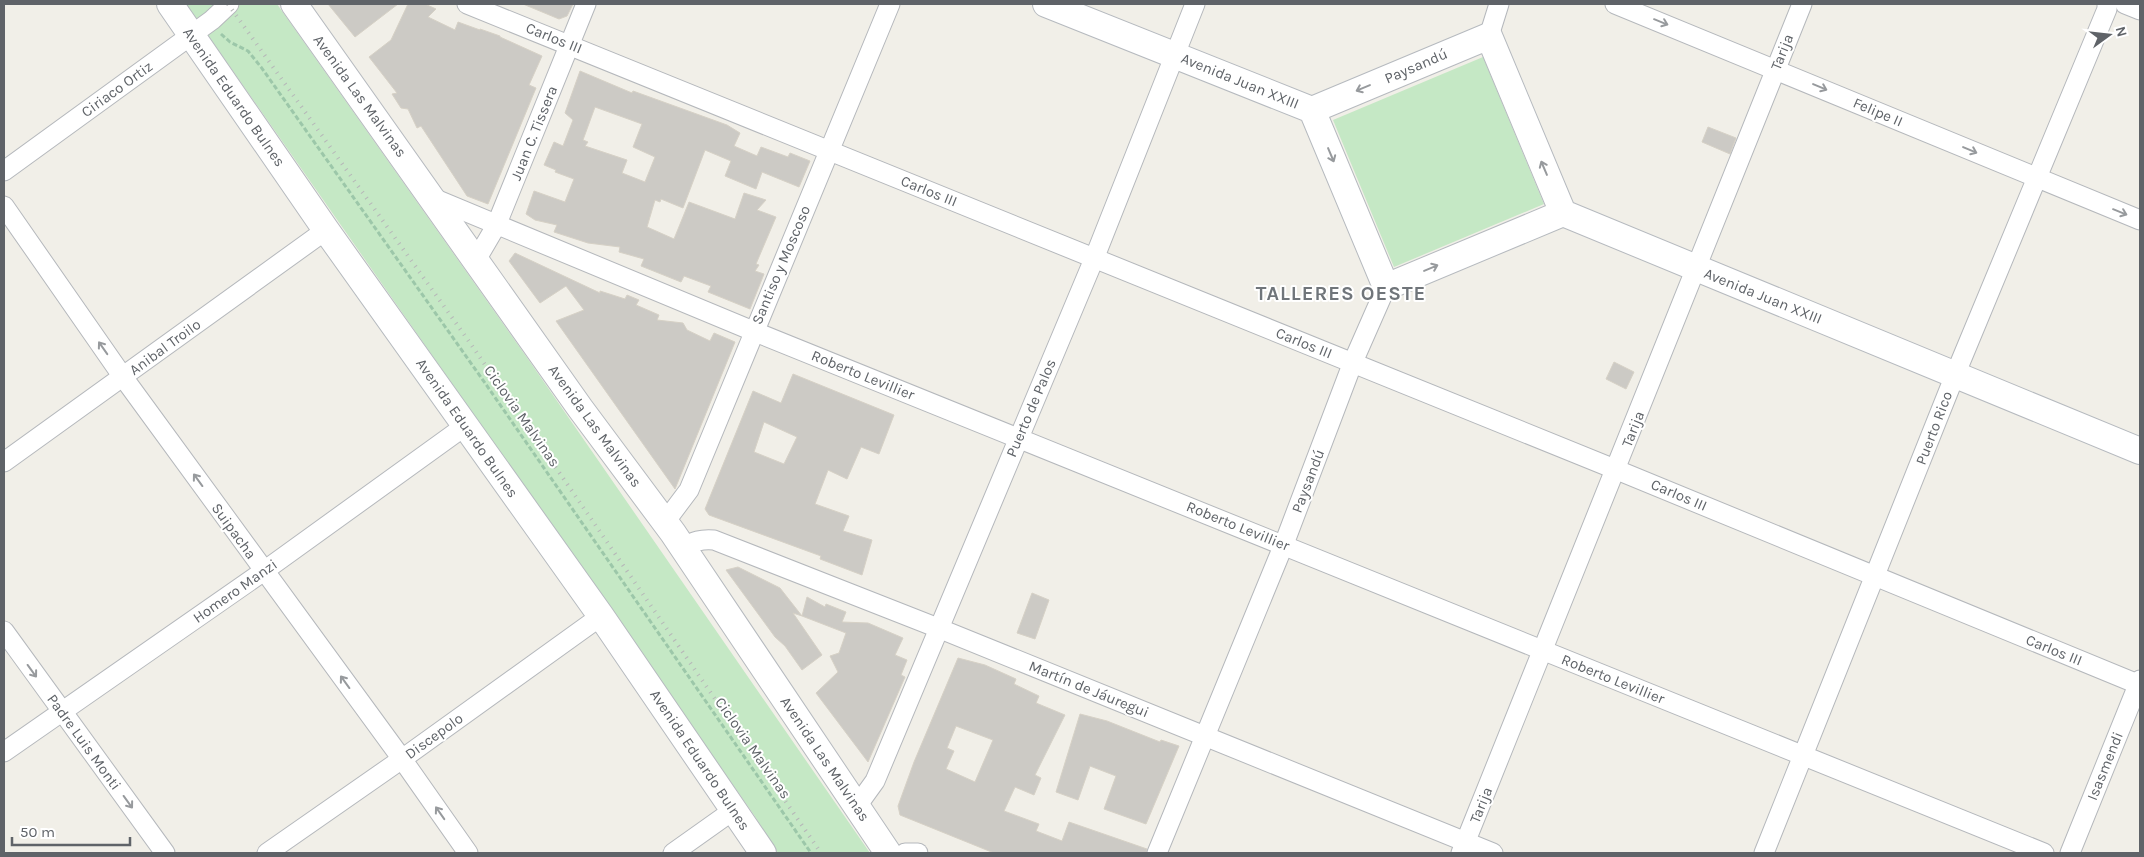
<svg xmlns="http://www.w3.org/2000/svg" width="2144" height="857" viewBox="0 0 2144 857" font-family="Karla,sans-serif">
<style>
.green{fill:#c5e8c5}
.building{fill:#cccac5;stroke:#d6d1c6;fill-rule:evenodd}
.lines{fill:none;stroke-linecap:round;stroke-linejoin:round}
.street-casing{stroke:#b5b8bc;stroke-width:21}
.secondary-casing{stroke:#b6babf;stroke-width:28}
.path{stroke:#9cc7a9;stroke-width:3;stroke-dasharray:5 2.5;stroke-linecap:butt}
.street{stroke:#fff;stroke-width:19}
.secondary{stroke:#fff;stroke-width:26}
.rail{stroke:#b6b7b8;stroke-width:4;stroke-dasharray:1 6;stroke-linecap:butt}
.oneway{stroke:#979a9d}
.labels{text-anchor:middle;stroke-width:4;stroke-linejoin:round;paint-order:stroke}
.street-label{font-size:15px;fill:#5f6368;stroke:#fff}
.district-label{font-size:20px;font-weight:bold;letter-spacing:1px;fill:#70757a;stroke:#fff}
</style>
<rect width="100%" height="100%" fill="#f1efe8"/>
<!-- green -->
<g class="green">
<polygon points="186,4 277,4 528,359 870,853 778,853 754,815"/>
<polygon points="1483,57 1544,204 1394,267 1333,120"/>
</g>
<!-- building -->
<g class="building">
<polygon points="328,4 398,4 355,37"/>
<polygon points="408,4 425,4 436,9 428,17 455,30 458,22 480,30 480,29 500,36 500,37 542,56 529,85 536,88 488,204 467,196 421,126 417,128 408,109 401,108 392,94 397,93 369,57 391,40"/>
<polygon points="523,4 573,4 567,16 559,19"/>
<path d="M580 71 632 93 633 91 727 125 740 133 734 146 757 156 761 147 788 157 790 153 810 161 799 187 762 172 756 189 725 176 731 161 705 150 683 208 661 199 660 202 655 200 647 227 674 239 689 202 735 219 744 193 766 200 757 210 776 217 756 264 759 265 755 271 764 274 750 309 708 292 711 286 684 276 681 282 641 266 644 259 619 252 620 247 588 243 554 232 557 225 535 220 526 214 534 191 565 202 574 179 555 172 556 170 544 165 554 142 563 146 573 120 565 113ZM595 107 642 124 633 147 655 157 645 182 622 173 627 160 585 146 588 142 583 140Z"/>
<polygon points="1708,127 1736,138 1730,154 1702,142"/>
<polygon points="515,253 600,293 600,291 625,299 627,295 639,300 636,305 659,315 657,320 683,323 687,330 710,341 714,333 735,342 675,489 556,321 584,310 566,286 540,303 509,261"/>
<polygon points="1614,362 1634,372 1626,389 1606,379"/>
<path d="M793 374 894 415 879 454 861 447 847 479 828 470 815 504 849 516 843 531 872 540 862 575 820 559 821 556 709 515 705 509 753 391 781 403ZM764 422 797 437 784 464 754 452Z"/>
<polygon points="738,567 780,588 802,616 793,613 822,655 802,670 785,646 775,637 726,570"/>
<polygon points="1032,593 1049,600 1035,639 1017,633"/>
<polygon points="807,597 825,607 826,604 846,612 842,622 868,623 903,638 895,655 907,660 901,675 905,677 868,762 816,693 838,672 830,656 839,653 846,633 802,616"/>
<path d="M958 658 985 665 1016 679 1014 684 1039 696 1036 703 1065 715 1035 775 1041 778 1034 795 1015 787 1004 811 1039 824 1036 831 1062 841 1069 822 1147 849 1146 853H994L900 815 898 806 914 762ZM956 726 993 740 975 782 946 769 954 751 947 748Z"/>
<polygon points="1080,714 1107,721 1160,742 1161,740 1179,746 1146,824 1104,809 1116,776 1090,766 1078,800 1056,792"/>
</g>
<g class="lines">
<defs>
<g id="street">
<polyline points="467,4 1617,470 2140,685"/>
<polyline points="1615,4 2140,220"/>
<polyline points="2125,4 2140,10"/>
<polyline points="1489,36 1499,4"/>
<polyline points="4,171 212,20 229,4"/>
<polyline points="433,198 753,331 2044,853"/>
<polyline points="4,206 123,377 402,759 468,853"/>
<polyline points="476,260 496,226 586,4"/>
<polyline points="4,462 326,230"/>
<polyline points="665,522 689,490 890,4"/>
<path d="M683 548C694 541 701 539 714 540L938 628 1493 853"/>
<polyline points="4,631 165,853"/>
<polyline points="4,752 264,571 465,426"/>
<polyline points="857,806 875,781 1094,259 1195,4"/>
<polyline points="267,853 402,759 601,616"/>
<polyline points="673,853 735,809"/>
<polyline points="905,853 918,853"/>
<polyline points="1157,853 1284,544 1353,362 1386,287"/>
<polyline points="1461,853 1802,4"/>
<polyline points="1764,853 1955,375 2107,9 2107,4"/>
<polyline points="2070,853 2140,680"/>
</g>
<g id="secondary">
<polyline points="170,4 326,230 601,616 763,853"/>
<polyline points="294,4 580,408 673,533 888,853"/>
<polyline points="1046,4 1312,110 1386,287 1563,213"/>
<polyline points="1312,110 1489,36 1563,213 2140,451"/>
</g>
</defs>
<!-- street casing -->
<use href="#street" class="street-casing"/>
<!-- secondary casing -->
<use href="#secondary" class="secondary-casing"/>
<!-- path -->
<polyline class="path" points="221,34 230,42 248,51 261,67 485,383 811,853"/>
<!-- street -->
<use href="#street" class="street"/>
<!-- secondary -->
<use href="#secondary" class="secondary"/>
<!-- rail -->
<polyline class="rail" points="228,4 468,340 821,853"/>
</g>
<!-- one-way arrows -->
<defs><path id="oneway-shaft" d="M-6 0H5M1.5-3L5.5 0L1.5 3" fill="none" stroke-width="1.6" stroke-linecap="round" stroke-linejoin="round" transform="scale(1.25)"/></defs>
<g class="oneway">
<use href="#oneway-shaft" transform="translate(1661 22) rotate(22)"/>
<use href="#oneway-shaft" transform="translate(1820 87) rotate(23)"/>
<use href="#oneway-shaft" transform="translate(1363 88) rotate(157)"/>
<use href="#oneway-shaft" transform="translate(1970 150) rotate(23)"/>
<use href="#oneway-shaft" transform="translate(1331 155) rotate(67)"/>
<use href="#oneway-shaft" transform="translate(1544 168) rotate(-113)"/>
<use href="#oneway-shaft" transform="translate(2120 212) rotate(22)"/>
<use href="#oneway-shaft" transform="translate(1431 268) rotate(-23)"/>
<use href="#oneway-shaft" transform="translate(103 348) rotate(-125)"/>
<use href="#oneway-shaft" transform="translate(198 480) rotate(-126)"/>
<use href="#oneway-shaft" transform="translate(32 671) rotate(54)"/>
<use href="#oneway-shaft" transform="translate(345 682) rotate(-126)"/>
<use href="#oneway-shaft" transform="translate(128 802) rotate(54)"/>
<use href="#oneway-shaft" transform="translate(440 813) rotate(-125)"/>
</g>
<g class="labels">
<!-- street labels -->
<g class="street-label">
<text transform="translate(554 38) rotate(22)" y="5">Carlos III</text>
<text transform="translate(1782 52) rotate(-68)" y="5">Tarija</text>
<text transform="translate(1416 66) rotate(-23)" y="5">Paysandú</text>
<text transform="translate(1240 81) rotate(22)" y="5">Avenida Juan XXIII</text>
<text transform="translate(117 89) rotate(-36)" y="5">Ciriaco Ortiz</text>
<text transform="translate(360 96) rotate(54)" y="5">Avenida Las Malvinas</text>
<text transform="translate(234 97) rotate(55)" y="5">Avenida Eduardo Bulnes</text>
<text transform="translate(1878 112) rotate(23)" y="5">Felipe II</text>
<text transform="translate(534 133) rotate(-68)" y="5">Juan C. Tissera</text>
<text transform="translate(929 191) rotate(22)" y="5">Carlos III</text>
<text transform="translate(781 265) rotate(-67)" y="5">Santiso y Moscoso</text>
<text transform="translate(1763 296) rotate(22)" y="5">Avenida Juan XXIII</text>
<text transform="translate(1304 343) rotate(22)" y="5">Carlos III</text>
<text transform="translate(165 347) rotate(-36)" y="5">Anibal Troilo</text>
<text transform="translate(863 375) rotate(22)" y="5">Roberto Levillier</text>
<text transform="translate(1031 408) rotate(-67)" y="5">Puerto de Palos</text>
<text transform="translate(522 416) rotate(55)" y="5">Ciclovia Malvinas</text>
<text transform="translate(595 426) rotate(54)" y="5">Avenida Las Malvinas</text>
<text transform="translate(467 428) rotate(55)" y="5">Avenida Eduardo Bulnes</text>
<text transform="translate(1934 428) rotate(-69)" y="5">Puerto Rico</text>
<text transform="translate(1633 429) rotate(-68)" y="5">Tarija</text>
<text transform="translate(1308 481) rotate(-69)" y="5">Paysandú</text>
<text transform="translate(1679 495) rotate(23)" y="5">Carlos III</text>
<text transform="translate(1238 526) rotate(22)" y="5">Roberto Levillier</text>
<text transform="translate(234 531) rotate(54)" y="5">Suipacha</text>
<text transform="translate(235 591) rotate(-35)" y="5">Homero Manzi</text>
<text transform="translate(2054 650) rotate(22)" y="5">Carlos III</text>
<text transform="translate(1613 679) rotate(22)" y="5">Roberto Levillier</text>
<text transform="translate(1089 689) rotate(22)" y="5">Martín de Jáuregui</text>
<text transform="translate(434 736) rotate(-36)" y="5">Discepolo</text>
<text transform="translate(84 742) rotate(54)" y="5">Padre Luis Monti</text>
<text transform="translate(753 748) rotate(55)" y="5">Ciclovia Malvinas</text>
<text transform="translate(825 759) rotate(56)" y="5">Avenida Las Malvinas</text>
<text transform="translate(700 760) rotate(56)" y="5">Avenida Eduardo Bulnes</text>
<text transform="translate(2105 766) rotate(-68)" y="5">Isasmendi</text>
<text transform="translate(1481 805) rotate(-68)" y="5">Tarija</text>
</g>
<!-- district labels -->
<g class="district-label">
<text x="1341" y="300">TALLERES OESTE</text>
</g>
</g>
<!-- border -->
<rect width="2144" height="857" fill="none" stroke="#5f6368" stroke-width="10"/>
<!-- north arrow -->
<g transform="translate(2109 35) rotate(75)" stroke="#ffffff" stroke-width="4" paint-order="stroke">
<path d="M0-4L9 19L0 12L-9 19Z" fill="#5f6368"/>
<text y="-8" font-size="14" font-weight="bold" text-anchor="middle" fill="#5f6368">N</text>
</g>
<!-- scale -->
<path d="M12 837v8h118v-8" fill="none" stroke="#5f6368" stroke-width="2.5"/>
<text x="20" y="837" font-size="15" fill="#5f6368" stroke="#ffffff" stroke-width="4" paint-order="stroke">50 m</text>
</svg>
